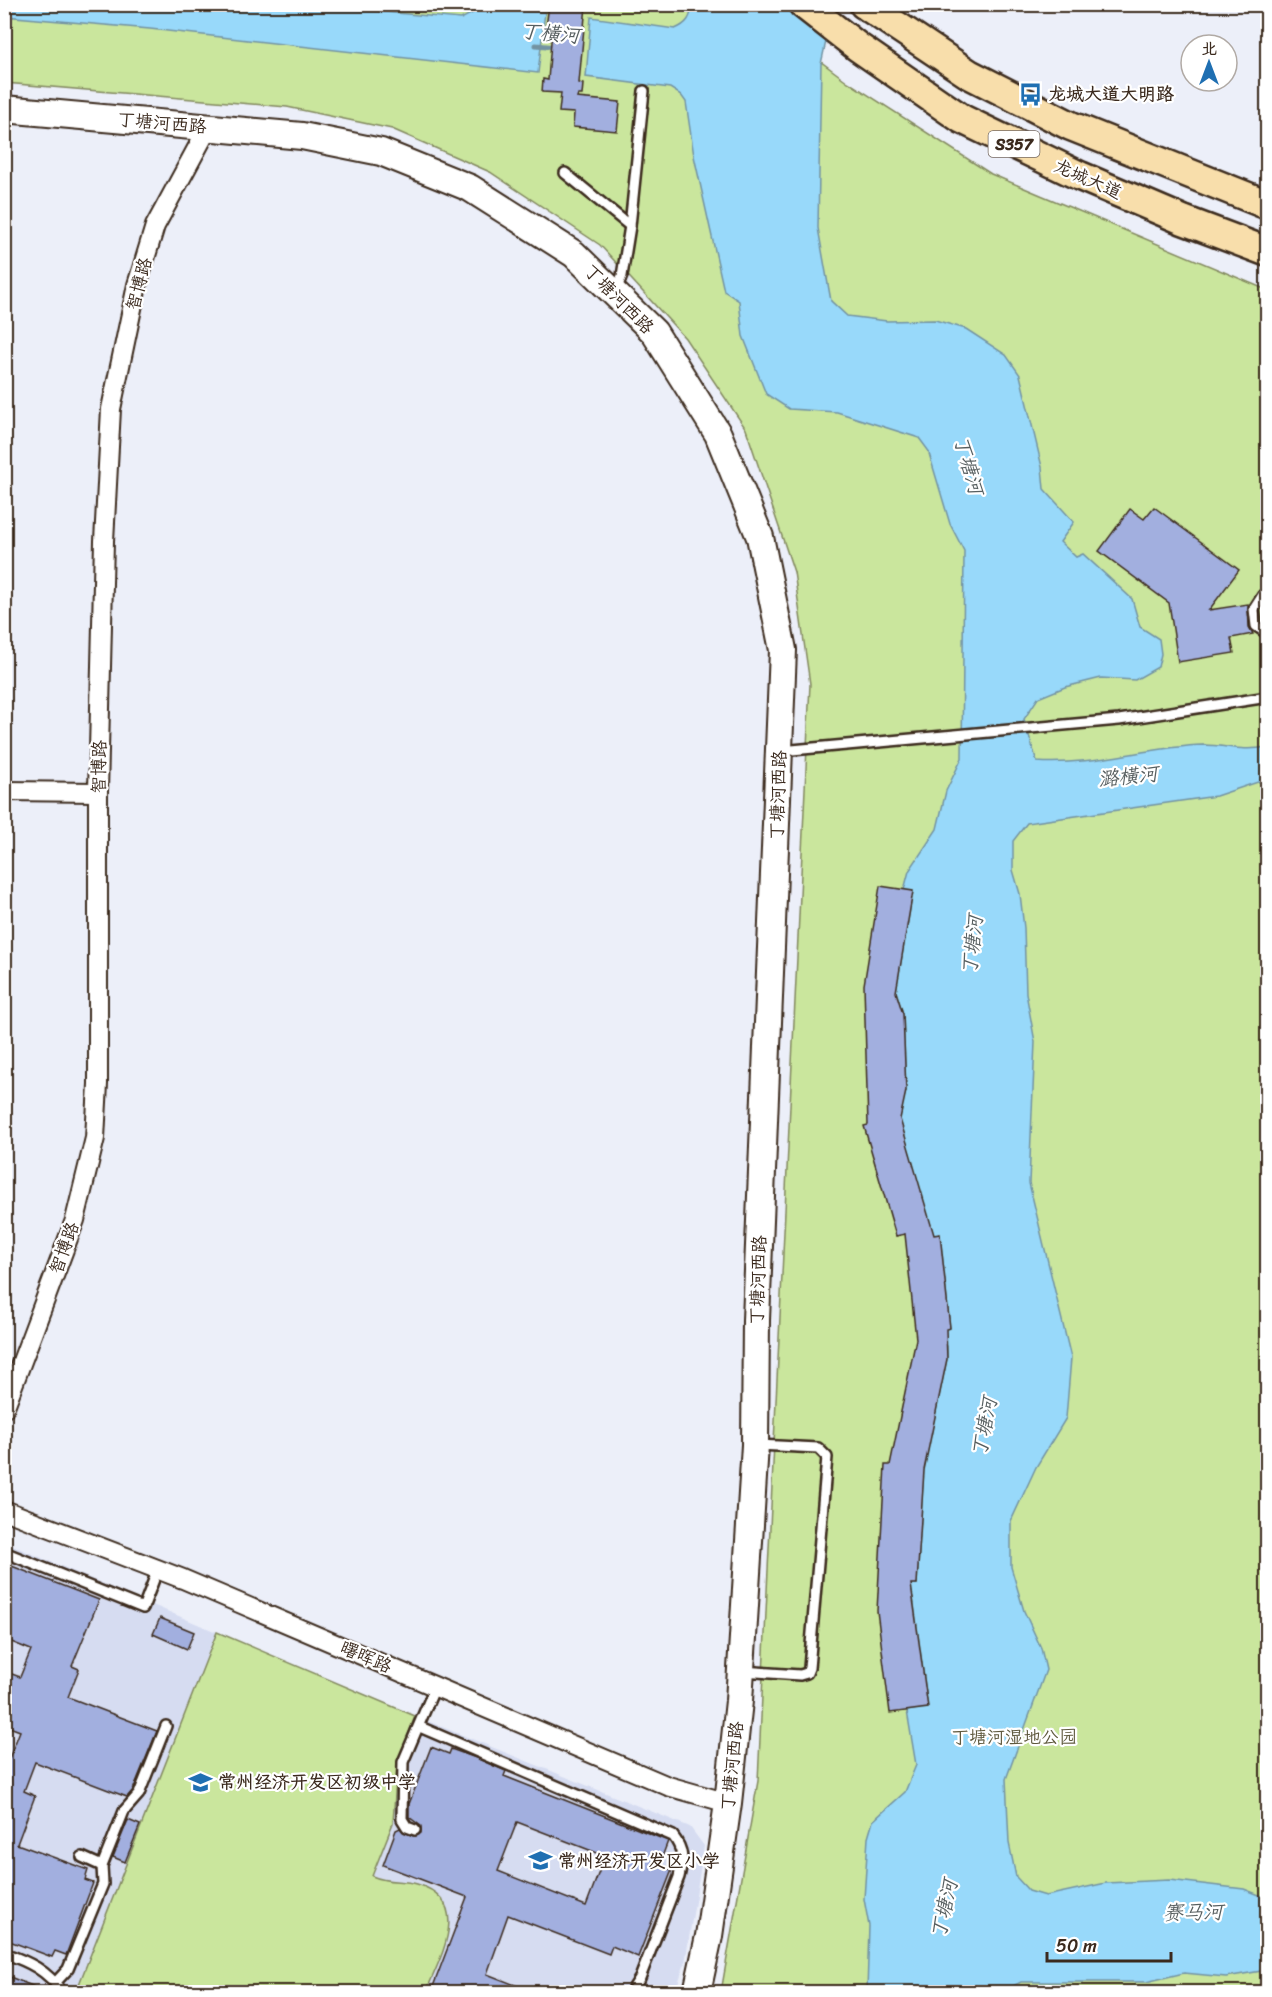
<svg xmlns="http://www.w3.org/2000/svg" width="1272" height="1997" viewBox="0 0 1272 1997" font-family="Sriracha,'LXGW WenKai TC',sans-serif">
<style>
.built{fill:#d6dcf1}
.green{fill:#cae69d;stroke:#82885e;stroke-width:1.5}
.water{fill:#98d9fa;stroke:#7393a2;stroke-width:1.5}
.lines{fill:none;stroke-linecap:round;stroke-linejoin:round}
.stream{stroke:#7393a2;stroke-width:5}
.building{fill:#a2afdf;stroke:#3b2a1e;stroke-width:1.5;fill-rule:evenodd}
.lane-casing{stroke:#3b2a1e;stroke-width:14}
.street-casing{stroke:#3b2a1e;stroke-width:22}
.secondary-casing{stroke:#3b2a1e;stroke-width:30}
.primary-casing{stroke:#3b2a1e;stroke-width:33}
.lane{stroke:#fff;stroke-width:9}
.street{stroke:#fff;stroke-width:18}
.secondary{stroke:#fff;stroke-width:26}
.primary{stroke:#f8deab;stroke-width:28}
.labels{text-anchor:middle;stroke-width:4.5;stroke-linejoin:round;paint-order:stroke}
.shield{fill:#fff;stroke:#766a62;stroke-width:1.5}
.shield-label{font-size:16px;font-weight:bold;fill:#3b2a1e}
.poi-label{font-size:18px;font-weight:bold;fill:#3b2a1e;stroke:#fff;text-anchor:start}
.street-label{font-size:18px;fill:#3b2a1e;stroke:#fff}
.park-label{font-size:18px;fill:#5f593e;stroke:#fff}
.water-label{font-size:20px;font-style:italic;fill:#575f60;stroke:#fff}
</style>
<rect width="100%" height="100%" fill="#eceff9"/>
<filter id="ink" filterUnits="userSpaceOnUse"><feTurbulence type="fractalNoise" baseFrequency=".0167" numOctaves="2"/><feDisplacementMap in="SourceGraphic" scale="12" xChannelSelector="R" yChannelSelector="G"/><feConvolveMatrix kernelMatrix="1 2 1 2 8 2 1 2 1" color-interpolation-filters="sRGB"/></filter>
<g filter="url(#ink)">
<!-- built -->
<polygon class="built" points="4,1542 415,1716 690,1827 704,1846 685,1963 675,1992 5,1992"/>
<!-- green -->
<g class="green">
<polygon points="4,5 745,5 848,82 991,174 1267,290 1267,1992 721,1992 758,1781 810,684 794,572 746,429 685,338 600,245 490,172 392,129 287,107 5,83"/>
<path d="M217 1632 415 1716 397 1765 393 1823 372 1876C390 1884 400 1879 417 1884 474 1901 440 1957 426 1992H76Z"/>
</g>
<!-- water -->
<g class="water">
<polygon points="299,4 461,19 484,7 545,12 538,73 150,29 4,16 5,4"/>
<path d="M692 5H834L821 64 818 228 831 301 847 316 887 321 935 320 966 329 1006 355 1020 375 1042 467 1044 489 1074 522 1060 542 1076 557 1083 554 1132 599 1140 627 1159 639 1161 654 1158 667 1135 680 1101 678 1065 687 1038 698 1024 719 1037 762C1093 766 1147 747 1203 745 1227 745 1240 752 1267 747V779L1216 796 1027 823 1013 841V870L1020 894 1024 928 1026 993 1035 1042 1029 1183 1071 1358 1066 1418 1036 1467 1011 1521V1567L1024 1611 1041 1648 1046 1670 1006 1779 1009 1843 1016 1877 1029 1891 1046 1896 1106 1883 1169 1880 1244 1889 1267 1898V1970L1226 1977 1184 1973 1146 1982H1021L1001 1992H867L869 1926 864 1899 868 1838 873 1821 905 1792 916 1765 907 1711 928 1707 913 1597 904 1583 917 1584 924 1467 947 1359V1346L931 1343 933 1330 950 1328 940 1234 932 1235 899 1116 906 1091 903 1014 896 991 913 892 904 890 909 871 937 829 946 791 962 758 964 551 950 524 928 450 919 438 837 412 789 409 766 394 743 336 739 301 724 291 694 156 686 102 681 95 670 88 586 77 591 17 675 29C687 24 691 18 692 5Z"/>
</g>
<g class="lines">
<!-- stream -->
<polyline class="stream" points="536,45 557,47"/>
</g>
<!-- building -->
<g class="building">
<polygon points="549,4 586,5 579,83 583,84 582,95 578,95 577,98 620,102 617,131 573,127 574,113 559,112 561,93 542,92 543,79 548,80 552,29 546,28"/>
<polygon points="1154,507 1239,570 1209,610 1248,604 1249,627 1253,634 1231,638 1234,653 1178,662 1169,603 1099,551 1130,509 1144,519"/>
<polygon points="880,886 913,891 896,992 903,1014 906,1091 900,1119 934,1235 940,1234 950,1328 946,1329 947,1359 924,1470 917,1584 911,1584 928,1708 890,1713 877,1611 885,1465 890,1465 916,1339 905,1234 896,1236 864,1126 868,1125 864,985"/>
<polygon points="4,1563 99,1600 72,1666 79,1669 68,1697 157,1731 133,1790 127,1797 35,1762 24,1791 35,1796 17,1844 88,1870 85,1880 93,1883 66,1955 55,1951 52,1957 4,1939 4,1771 20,1731 4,1725 4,1671 20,1677 31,1650 4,1639"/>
<polygon points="160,1618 194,1632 187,1649 153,1634"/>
<path d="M431 1747 449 1754 451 1749 476 1758 506 1771 504 1776 668 1841 659 1865 672 1870 638 1957 612 1946 609 1954 508 1915 487 1974 533 1992H431L467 1897 383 1865 396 1830 400 1828 413 1836 421 1833V1826L409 1817V1804ZM517 1822 605 1856 586 1906 498 1871Z"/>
<polygon points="128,1820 140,1825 125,1862 113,1857"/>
<polygon points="10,1977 47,1992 4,1992"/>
</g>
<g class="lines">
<defs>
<g id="lane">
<polyline points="565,173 630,226"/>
<polyline points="616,290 622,276 630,226 644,91"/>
<polyline points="1268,594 1263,595 1254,609 1256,626 1268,634"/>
<polyline points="781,751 1119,720 1268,697"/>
<polyline points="4,1552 143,1608 158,1569"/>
<polyline points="742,1671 800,1675 807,1673 809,1668 827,1457 818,1448 758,1445"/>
<path d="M420 1727 673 1836C684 1850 683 1860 679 1877L640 1978 631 1992"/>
<polyline points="415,1830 407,1827 402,1819 403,1762 435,1687"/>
<polyline points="82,1857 102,1866"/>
<path d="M4 1953C29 1962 47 1970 62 1992"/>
<polyline points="55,1983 68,1969 103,1884 102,1866 124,1811 139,1794 166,1726"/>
</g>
<g id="street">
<polyline points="4,791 98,792"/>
<polyline points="4,1409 75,1220 95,1138 98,1084 98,792 104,541 111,409 137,285 155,226 208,128"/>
<polyline points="4,1510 183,1579 668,1786 728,1803"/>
</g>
<polyline id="secondary" points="4,109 302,136 381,152 470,188 574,254 654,332 718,434 760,537 783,650 756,1320 755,1445 739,1701 728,1803 709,1936 697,1992"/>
<g id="primary">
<polyline points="803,4 858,47 962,119 1080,176 1183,220 1268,252"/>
<polyline points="864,4 969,74 1071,126 1268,205"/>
</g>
</defs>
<!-- lane casing -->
<use href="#lane" class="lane-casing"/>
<!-- street casing -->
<use href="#street" class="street-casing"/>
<!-- secondary casing -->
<use href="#secondary" class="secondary-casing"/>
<!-- primary casing -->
<use href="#primary" class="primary-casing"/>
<!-- lane -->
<use href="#lane" class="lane"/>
<!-- street -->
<use href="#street" class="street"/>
<!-- secondary -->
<use href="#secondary" class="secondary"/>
<!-- primary -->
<use href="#primary" class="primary"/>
</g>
</g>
<!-- icons -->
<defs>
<symbol id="bus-bare" viewBox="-9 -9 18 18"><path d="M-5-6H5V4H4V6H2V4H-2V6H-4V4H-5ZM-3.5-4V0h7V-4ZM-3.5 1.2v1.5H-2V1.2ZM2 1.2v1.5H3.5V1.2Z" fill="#1f6fb2" stroke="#fff" stroke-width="2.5" paint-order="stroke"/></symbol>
<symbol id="school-bare" viewBox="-9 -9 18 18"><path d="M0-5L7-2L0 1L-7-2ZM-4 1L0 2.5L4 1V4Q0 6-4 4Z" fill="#1f6fb2" stroke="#fff" stroke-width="2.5" paint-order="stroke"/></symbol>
</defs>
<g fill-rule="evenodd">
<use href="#bus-bare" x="1014" y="78" width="33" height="33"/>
<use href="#school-bare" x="184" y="1766" width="33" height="33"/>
<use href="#school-bare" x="524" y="1844" width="33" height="33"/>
</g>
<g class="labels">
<!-- shield labels -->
<rect class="shield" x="988.5" y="131" width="51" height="26" rx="4.5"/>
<g class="shield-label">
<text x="1014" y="150">S357</text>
</g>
<!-- poi labels -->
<g class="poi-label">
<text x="1048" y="100">龙城大道大明路</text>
<text x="218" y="1788">常州经济开发区初级中学</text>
<text x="558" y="1867">常州经济开发区小学</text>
</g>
<!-- street labels -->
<g class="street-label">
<text transform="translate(162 123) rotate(5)" y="6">丁塘河西路</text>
<text transform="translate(1088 179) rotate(24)" y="6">龙城大道</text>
<text transform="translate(139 284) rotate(-75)" y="6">智博路</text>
<text transform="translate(619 299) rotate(45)" y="6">丁塘河西路</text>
<text transform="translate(99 767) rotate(-89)" y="6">智博路</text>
<text transform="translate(778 795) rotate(-88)" y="6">丁塘河西路</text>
<text transform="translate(64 1248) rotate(-70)" y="6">智博路</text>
<text transform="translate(758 1280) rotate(-88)" y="6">丁塘河西路</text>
<text transform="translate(366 1657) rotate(23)" y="6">曙晖路</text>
<text transform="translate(732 1766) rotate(-84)" y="6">丁塘河西路</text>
</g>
<!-- park labels -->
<g class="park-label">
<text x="1014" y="1743">丁塘河湿地公园</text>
</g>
<!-- water labels -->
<g class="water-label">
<text transform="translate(550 33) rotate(5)" y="7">丁横河</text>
<text transform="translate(969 465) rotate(74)" y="7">丁塘河</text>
<text transform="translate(1128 776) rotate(-6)" y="7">潞横河</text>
<text transform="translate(972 945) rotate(-84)" y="7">丁塘河</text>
<text transform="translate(984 1427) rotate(-79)" y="7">丁塘河</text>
<text transform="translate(944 1909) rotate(-78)" y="7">丁塘河</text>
<text transform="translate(1193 1912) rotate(-1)" y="7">赛马河</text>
</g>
</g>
<!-- margin -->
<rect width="1272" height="1997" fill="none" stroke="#fff" stroke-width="24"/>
<rect x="12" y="12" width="1248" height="1973" fill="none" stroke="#3b2a1e" stroke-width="2" filter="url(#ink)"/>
<!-- north arrow -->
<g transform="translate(1209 63)"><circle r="28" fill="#ffffff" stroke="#b1aaa5" stroke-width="1.5"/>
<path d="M0-4.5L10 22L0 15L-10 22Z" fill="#1f6fb2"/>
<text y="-9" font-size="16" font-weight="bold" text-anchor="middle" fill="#3b2a1e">北</text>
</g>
<!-- scale -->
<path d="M1047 1952v9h124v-9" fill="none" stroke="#3b2a1e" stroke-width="3"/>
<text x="1056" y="1952" font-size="18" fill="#3b2a1e" stroke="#ffffff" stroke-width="4.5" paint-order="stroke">50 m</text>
</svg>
